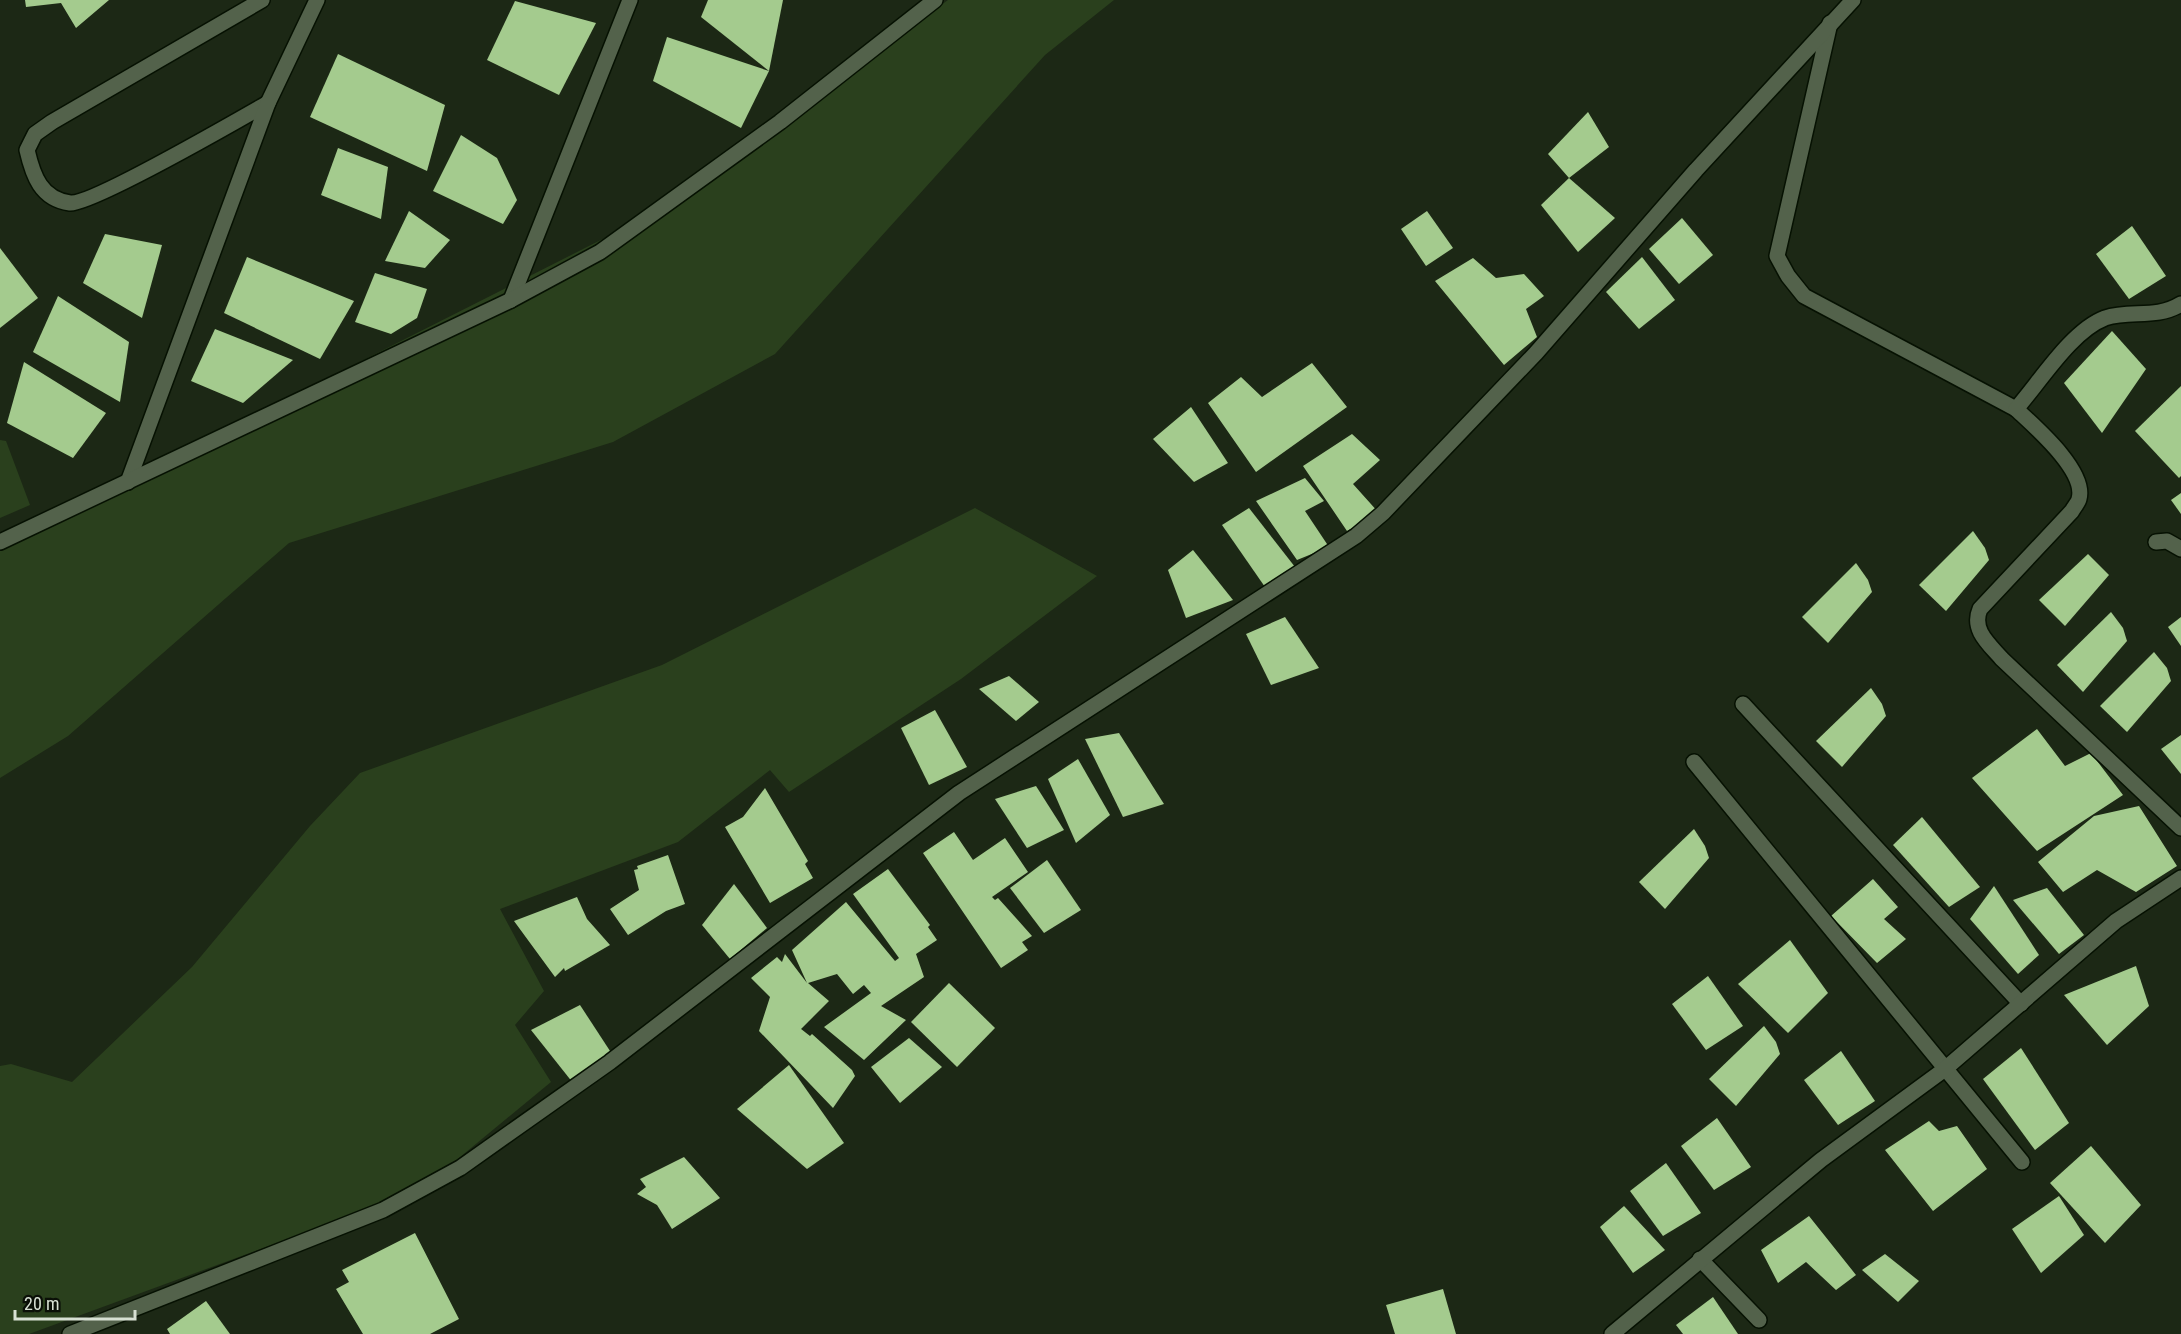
<svg xmlns="http://www.w3.org/2000/svg" width="2181" height="1334" viewBox="0 0 2181 1334" font-family="'Roboto Condensed',sans-serif">
<style>
.green{fill:#2a401d}
.building{fill:#a4cb8e}
.lines{fill:none;stroke-linecap:round;stroke-linejoin:round}
.minor-casing{stroke:#061102;stroke-width:18}
.minor{stroke:#53624b;stroke-width:15}
</style>
<rect width="100%" height="100%" fill="#1c2815"/>
<!-- green -->
<g class="green">
<polygon points="948,0 1114,0 1045,55 775,354 613,442 289,543 68,736 0,778 0,537 128,479 672,204"/>
<polygon points="0,440 6,441 30,505 0,518"/>
<polygon points="975,508 1097,576 961,679 789,792 770,770 678,842 500,909 544,991 515,1025 551,1082 419,1191 29,1334 0,1334 0,1066 11,1064 72,1082 192,967 310,826 360,773 662,665"/>
</g>
<!-- building -->
<g class="building">
<polygon points="25,0 109,0 76,28 61,3 26,7"/>
<polygon points="708,0 783,0 769,71 701,17"/>
<polygon points="515,1 596,23 559,95 487,60"/>
<polygon points="667,37 769,71 741,128 653,81"/>
<polygon points="338,54 445,105 427,171 310,117"/>
<polygon points="1588,112 1609,147 1569,178 1548,154"/>
<polygon points="461,135 497,158 517,200 503,224 433,191"/>
<polygon points="338,148 388,167 381,219 321,195"/>
<polygon points="1569,178 1615,218 1578,252 1541,205"/>
<polygon points="409,211 450,240 425,268 385,261"/>
<polygon points="1427,211 1453,248 1426,266 1401,229"/>
<polygon points="1682,218 1713,255 1679,284 1649,249"/>
<polygon points="2132,226 2166,276 2129,299 2096,254"/>
<polygon points="105,234 162,245 142,318 83,283"/>
<polygon points="0,248 38,298 0,328"/>
<polygon points="247,257 354,301 320,359 224,313"/>
<polygon points="1642,257 1675,300 1639,329 1606,292"/>
<polygon points="1473,258 1496,278 1524,274 1544,296 1526,309 1537,337 1504,365 1435,281"/>
<polygon points="375,273 427,289 417,318 391,334 355,322"/>
<polygon points="58,296 129,342 120,402 33,352"/>
<polygon points="215,329 293,360 243,403 191,381"/>
<polygon points="2112,331 2146,369 2102,433 2064,383"/>
<polygon points="24,362 106,413 73,458 7,423"/>
<polygon points="1312,363 1347,407 1256,472 1208,403 1241,377 1262,397"/>
<polygon points="2181,386 2181,476 2179,478 2135,431"/>
<polygon points="1191,407 1228,463 1194,482 1153,439"/>
<polygon points="1352,434 1380,460 1353,484 1379,513 1347,531 1303,466"/>
<polygon points="1305,478 1324,501 1305,511 1329,547 1297,560 1256,501"/>
<polygon points="2181,493 2181,514 2171,500"/>
<polygon points="1249,508 1295,567 1265,587 1222,525"/>
<polygon points="1973,531 1985,548 1989,560 1946,611 1919,585"/>
<polygon points="1193,550 1233,600 1186,618 1168,570"/>
<polygon points="2088,554 2109,575 2065,626 2039,600"/>
<polygon points="1856,563 1868,580 1872,592 1828,643 1802,617"/>
<polygon points="2111,612 2123,628 2127,641 2083,692 2057,665"/>
<polygon points="1285,617 1319,668 1271,685 1246,634"/>
<polygon points="2181,617 2181,646 2168,627"/>
<polygon points="2154,652 2167,668 2171,681 2127,732 2100,706"/>
<polygon points="1009,676 1039,702 1016,721 979,689"/>
<polygon points="1871,688 1882,704 1886,716 1842,767 1816,741"/>
<polygon points="935,710 967,767 929,785 901,728"/>
<polygon points="2037,729 2065,766 2091,753 2123,795 2037,851 1972,778"/>
<polygon points="1119,733 1164,804 1123,817 1085,739"/>
<polygon points="2181,735 2181,774 2161,749"/>
<polygon points="1078,759 1110,815 1076,843 1048,779"/>
<polygon points="1036,786 1064,830 1027,848 995,799"/>
<polygon points="765,788 808,861 805,864 813,878 770,903 725,827 743,817"/>
<polygon points="2139,806 2177,866 2136,892 2097,870 2063,892 2038,862 2094,816"/>
<polygon points="1922,817 1980,887 1949,907 1893,845"/>
<polygon points="1694,829 1705,846 1709,858 1665,909 1639,882"/>
<polygon points="954,832 973,860 1005,838 1028,872 992,897 995,900 998,898 1032,936 1022,942 1028,950 1001,968 923,853"/>
<polygon points="668,855 685,904 666,911 628,935 610,909 639,890 634,870 638,869 637,866"/>
<polygon points="1047,860 1081,910 1044,933 1010,888"/>
<polygon points="888,869 930,925 928,927 937,940 916,954 924,977 881,1006 906,1020 864,1060 824,1027 871,993 864,985 853,994 837,974 808,983 829,1001 801,1029 796,1025 810,1036 812,1034 852,1070 855,1076 833,1108 759,1031 770,997 751,978 777,957 782,962 785,954 807,983 792,950 846,902 895,961 899,958 853,894"/>
<polygon points="1873,879 1898,907 1884,919 1906,939 1877,963 1831,916"/>
<polygon points="734,884 767,928 730,959 702,925"/>
<polygon points="1994,886 2039,955 2018,974 1970,919"/>
<polygon points="2047,888 2084,935 2059,954 2013,900"/>
<polygon points="577,897 587,919 610,945 565,971 564,968 555,977 514,921"/>
<polygon points="1790,940 1828,993 1788,1033 1738,984"/>
<polygon points="2136,966 2149,1006 2107,1045 2064,995"/>
<polygon points="1708,976 1743,1026 1706,1050 1672,1004"/>
<polygon points="949,983 995,1028 957,1067 911,1022"/>
<polygon points="580,1005 612,1054 573,1083 531,1030"/>
<polygon points="1764,1026 1776,1042 1780,1054 1736,1106 1709,1079"/>
<polygon points="909,1038 942,1067 900,1103 871,1067"/>
<polygon points="2021,1048 2069,1123 2035,1150 1983,1079"/>
<polygon points="1841,1051 1875,1101 1838,1125 1804,1080"/>
<polygon points="789,1065 844,1143 807,1169 737,1109"/>
<polygon points="1717,1118 1751,1167 1714,1190 1681,1146"/>
<polygon points="1929,1121 1939,1131 1957,1126 1987,1169 1933,1211 1885,1150"/>
<polygon points="2091,1146 2141,1205 2105,1243 2050,1183"/>
<polygon points="684,1157 720,1198 672,1229 657,1205 637,1194 646,1187 640,1179"/>
<polygon points="1666,1163 1701,1213 1663,1236 1630,1191"/>
<polygon points="2059,1196 2084,1235 2041,1273 2012,1229"/>
<polygon points="1624,1206 1665,1250 1633,1273 1600,1227"/>
<polygon points="1809,1216 1856,1275 1836,1290 1806,1262 1778,1283 1761,1250"/>
<polygon points="415,1233 459,1319 430,1334 363,1334 336,1289 349,1282 342,1270"/>
<polygon points="1885,1254 1919,1281 1898,1302 1862,1270"/>
<polygon points="1443,1289 1456,1334 1395,1334 1386,1305"/>
<polygon points="1713,1297 1738,1334 1683,1334 1676,1325"/>
<polygon points="206,1301 230,1334 170,1334 167,1329"/>
</g>
<g class="lines">
<defs>
<g id="minor">
<path d="M262 0 52 122 35 134 27 150C33 176 41 199 70 203 91 205 240 119 268 103"/>
<polyline points="1830,23 1777,256 1788,276 1804,296 2016,409"/>
<polyline points="511,300 630,0"/>
<path d="M2181 304C2155 320 2131 309 2105 318 2071 331 2040 382 2016 409 2034 426 2087 471 2079 499 2078 503 2074 507 2072 511L1980 609C1971 630 1989 644 2002 659L2181 828"/>
<polyline points="128,482 268,103 317,0"/>
<polyline points="0,542 511,300 600,252 780,122 935,0"/>
<polyline points="2156,542 2167,541 2181,549"/>
<polyline points="1743,704 2021,1004"/>
<polyline points="1694,762 2022,1162"/>
<polyline points="1700,1259 1759,1320"/>
<polyline points="70,1334 383,1210 460,1168 610,1062 959,793 1356,536 1383,513 1536,353 1696,170 1853,0"/>
<polyline points="1612,1334 1821,1160 1945,1069 2116,921 2181,878"/>
</g>
</defs>
<!-- minor casing -->
<use href="#minor" class="minor-casing"/>
<!-- minor -->
<use href="#minor" class="minor"/>
</g>
<!-- scale -->
<path d="M15 1310v9h120v-9" fill="none" stroke="#d7e0d3" stroke-width="3"/>
<text x="24" y="1310" font-size="18" fill="#d7e0d3" stroke="#0a0f07" stroke-width="4.5" paint-order="stroke">20 m</text>
</svg>
